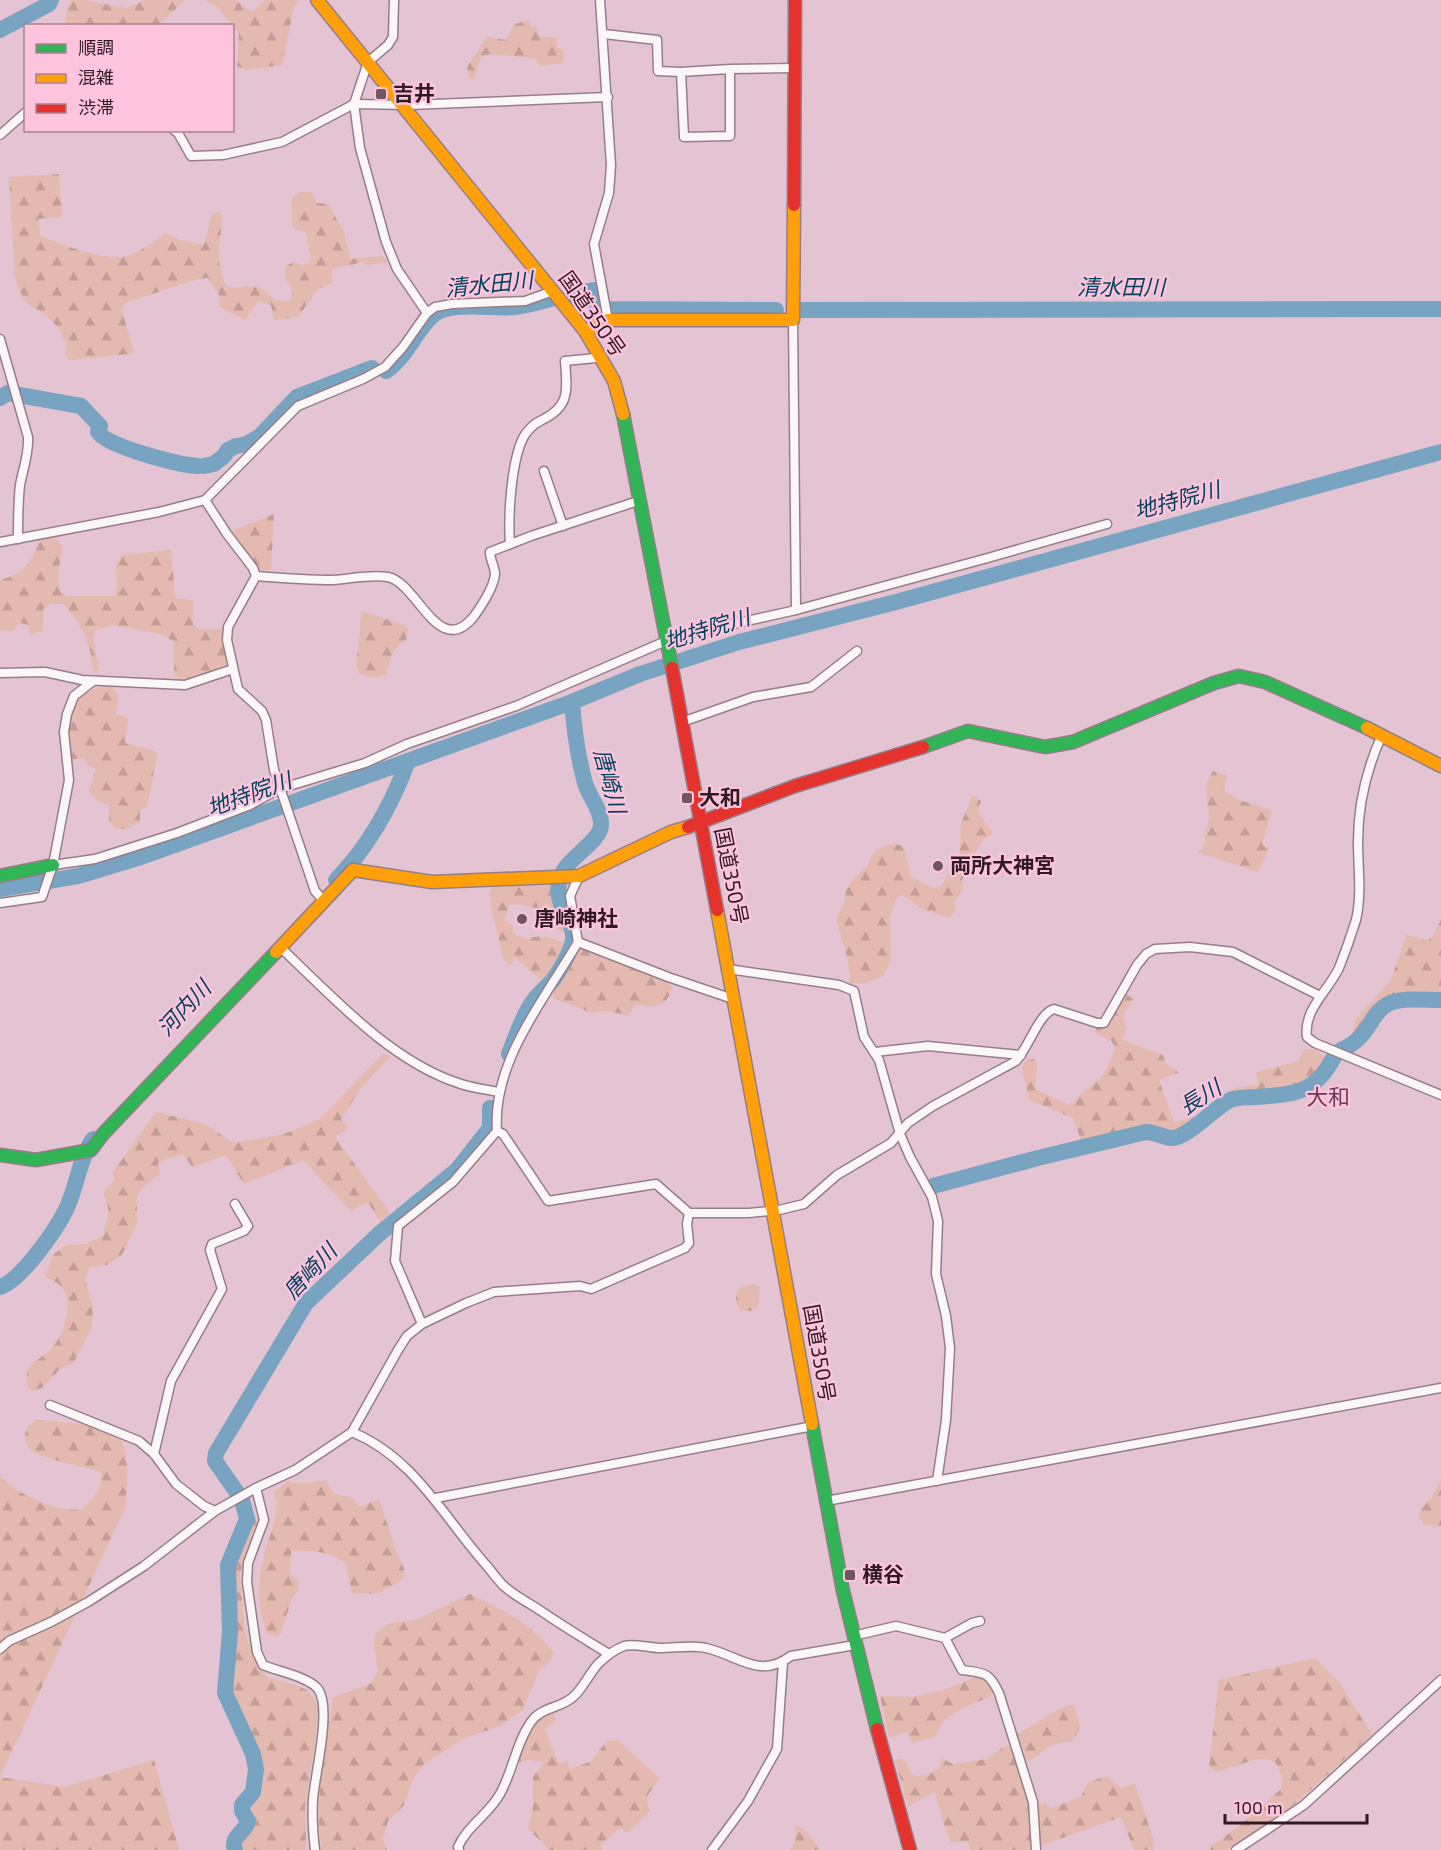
<svg xmlns="http://www.w3.org/2000/svg" width="1441" height="1850" viewBox="0 0 1441 1850" font-family="'Exo 2','Noto Sans JP',sans-serif">
<style>
.forest{fill:url(#forest-firs)}
.lines{fill:none;stroke-linecap:round;stroke-linejoin:round}
.river{stroke:#78a4c1;stroke-width:16}
.street-casing{stroke:#967e89;stroke-width:11}
.fast-casing{stroke:#967e89;stroke-width:15}
.slow-casing{stroke:#967e89;stroke-width:15}
.jam-casing{stroke:#967e89;stroke-width:15}
.street{stroke:#fbf6f8;stroke-width:8}
.fast{stroke:#30b455;stroke-width:12}
.slow{stroke:#ff9f0a;stroke-width:12}
.jam{stroke:#e5322d;stroke-width:12}
.poi-dot{fill:#6f5662;stroke:#ffc4dd;stroke-width:2}
.labels{text-anchor:middle;stroke-width:4.5;stroke-linejoin:round;paint-order:stroke}
.poi-label{font-size:21px;font-weight:bold;fill:#301b25;stroke:#ffc4dd;text-anchor:start}
.street-label{font-size:21px;fill:#301b25;stroke:#ffc4dd}
.water-label{font-size:22px;font-style:italic;fill:#00445e;stroke:#ffc4dd}
.neighbourhood-label{font-size:22px;fill:#6c3c52;stroke:#ffc4dd}
</style>
<defs>
<pattern id="forest-firs" width="22" height="20" patternUnits="userSpaceOnUse" patternTransform="scale(1.5)"><rect width="22" height="20" fill="#e4b9af"/><path d="M5 1l3.5 6h-7zM16 11l3.5 6h-7z" fill="#c49e96"/></pattern>
</defs>
<rect width="100%" height="100%" fill="#e4c4d2"/>
<!-- forest -->
<g class="forest">
<polygon points="71,0 85,0 126,8 146,0 185,0 159,25 65,25 67,9"/>
<polygon points="205,0 235,0 252,12 265,0 299,0 294,7 282,65 246,70 237,66 239,33 217,7"/>
<polygon points="528,20 530,26 536,27 538,36 557,38 557,48 563,49 564,63 539,66 537,59 491,54 481,56 474,80 469,79 467,67 487,37 506,40 515,24"/>
<path d="M59 174 62 217 38 219 40 236C61 244 98 259 121 257 133 256 156 242 165 233L180 240 204 245 212 214 218 211 222 215C222 242 213 261 227 287 238 290 248 283 260 288 271 293 274 304 289 301L292 297 291 286 285 280 286 266 293 262 302 265 311 262 306 232 296 230 292 226V197L300 192H311L317 203 328 204 344 232 350 259 383 256 386 262 367 265 363 262 332 269V283L318 289 298 317 274 320 271 305 258 301 245 320 220 307 219 295 208 278 198 279 125 303 122 311 134 352 130 354 69 360 65 354C70 338 52 319 40 311 35 308 31 307 27 303 21 296 18 287 15 277L9 177Z"/>
<polygon points="274,514 271,570 257,571 228,535 232,531"/>
<path d="M46 536 57 539 62 547 58 579 60 591 67 596H115L117 587 116 563 123 555 171 550 175 598 193 600V625L200 629H222L227 666 182 681 174 676V641L160 634 113 625 95 630 93 637 99 671 93 672C92 644 82 624 63 604H51L43 609V631L31 634 28 625 20 623 12 631 0 630V580C11 577 24 571 30 561 37 551 35 545 46 536Z"/>
<path d="M362 611 404 625 408 629 406 640C392 648 389 660 387 675 377 678 368 678 359 673L356 664Z"/>
<path d="M111 686 118 694 116 715 126 717 128 719 125 743 154 751 157 754 147 808 140 810V821L128 829H117L109 821V805L96 800 89 792 96 768 87 766 85 758 68 760C68 722 63 688 111 686Z"/>
<polygon points="1213,771 1227,775 1224,791 1239,800 1272,810 1262,845 1269,848 1258,872 1197,852 1203,849 1209,818 1206,785"/>
<polygon points="973,795 981,801 978,812 993,833 983,840 974,855 981,863 962,879 963,889 954,903 957,909 950,918 920,908 903,895 896,899 890,917 891,961 883,976 862,984 851,983 847,956 837,923 838,914 845,901 846,890 853,879 868,866 870,858 875,851 890,844 901,845 905,850 910,876 934,888 941,887 950,870 959,860 961,823"/>
<path d="M568 879 566 907 562 918 568 933 562 932 553 926C551 908 526 905 510 904L504 920 513 926V933L525 939C540 934 552 937 565 944L549 977 540 979 514 957 511 966 503 959C500 935 488 912 491 888L499 883Z"/>
<polygon points="1441,919 1441,996 1391,998 1380,1004 1358,1037 1352,1035 1355,1020 1391,980 1406,935 1427,941 1433,936"/>
<path d="M584 949 667 982 672 987C667 1008 655 1009 636 1004L628 1015 604 1011 592 1013 555 999 553 993 577 950Z"/>
<path d="M1125 993 1133 999 1123 1016 1126 1027 1123 1040 1163 1055 1166 1064 1176 1069 1178 1073 1159 1080 1174 1122 1199 1116 1213 1107 1235 1088 1258 1085 1256 1072 1299 1061 1303 1050 1315 1049 1325 1057 1327 1064 1322 1073 1294 1089 1231 1097 1178 1134C1167 1135 1158 1129 1146 1129 1129 1128 1099 1139 1082 1143L1073 1118 1029 1100 1022 1068 1025 1061 1034 1059 1037 1062 1035 1089 1069 1105C1078 1100 1079 1094 1086 1090 1104 1078 1108 1068 1115 1048L1111 1040 1095 1033 1097 1027Z"/>
<path d="M384 1053 390 1057 360 1089 341 1119 348 1128 335 1137 390 1213 380 1222 368 1202 351 1211 303 1160 244 1184 226 1155 192 1167 183 1154 158 1162 160 1174 140 1190 137 1198V1223L122 1255 107 1265 90 1267 85 1279 93 1307 92 1326 74 1362 59 1370 42 1388 32 1391 28 1388C22 1361 38 1363 52 1348 63 1335 74 1305 64 1290 60 1283 51 1280 45 1277L54 1254 66 1245 87 1244 103 1235C108 1219 111 1210 104 1195L106 1188 114 1181 113 1172 156 1112 205 1124 234 1143 284 1134 320 1119Z"/>
<path d="M755 1285 760 1287 758 1308 750 1311 740 1310C731 1292 737 1286 755 1285Z"/>
<path d="M36 1420 85 1424 121 1440C130 1462 127 1485 125 1508L0 1777V1475C8 1489 41 1503 58 1508 65 1510 74 1509 81 1510 93 1499 104 1489 101 1472 89 1468 40 1458 32 1451 20 1439 24 1429 36 1420Z"/>
<polygon points="1441,1479 1441,1526 1424,1525 1419,1517 1421,1509 1432,1497"/>
<path d="M288 1481C303 1486 311 1481 326 1481L334 1494 352 1497 360 1507 379 1499 396 1551 404 1568V1578L380 1593 352 1594 346 1563C329 1551 311 1550 291 1551L290 1574 298 1580V1591L292 1598 281 1633 275 1637 267 1633C257 1610 258 1584 263 1560 267 1538 283 1513 274 1492Z"/>
<path d="M252 1517H255L257 1524 245 1555 240 1575 245 1634 258 1665 268 1678 294 1684 307 1690 315 1699 318 1709 315 1743 305 1807 306 1850H238C235 1839 244 1834 250 1826 250 1818 245 1814 245 1807L254 1796 258 1772 256 1753 231 1704 227 1690 232 1634 231 1568Z"/>
<path d="M470 1594C504 1611 529 1621 554 1653L550 1661 539 1670 523 1710 500 1726 465 1738 424 1764 412 1781 404 1805 388 1821 383 1839 387 1850H322C313 1800 326 1747 333 1697L370 1684 378 1672 374 1647 375 1633 391 1623 416 1620Z"/>
<polygon points="1315,1658 1340,1683 1372,1735 1290,1808 1226,1850 1210,1850 1211,1846 1238,1827 1281,1789 1283,1779 1276,1763 1269,1759 1254,1760 1216,1772 1209,1767 1219,1680"/>
<path d="M976 1677C986 1681 991 1684 993 1695 973 1705 942 1712 935 1737L913 1743 906 1732 889 1738 880 1696 912 1697 947 1689Z"/>
<path d="M1074 1704 1080 1727 1073 1741C1063 1742 1052 1743 1044 1750 1038 1755 1035 1759 1027 1761L1017 1734C1037 1724 1053 1709 1074 1704Z"/>
<path d="M553 1711 556 1721 545 1728 554 1754 559 1763 567 1761 570 1769 592 1761 606 1741 618 1740 660 1779C651 1791 643 1795 650 1811L628 1833 620 1828 601 1845 602 1850H549C543 1841 535 1837 528 1829L533 1808V1777L544 1762 529 1760 518 1762C525 1740 530 1720 553 1711Z"/>
<path d="M1010 1745C1026 1781 1030 1812 1032 1850H970L968 1842H951L944 1825 935 1792 908 1806 895 1761 900 1758 907 1762 910 1771 915 1776 928 1775 940 1768 941 1758 953 1764 986 1759 1005 1746Z"/>
<polygon points="154,1760 179,1850 0,1850 0,1777 65,1787"/>
<path d="M1107 1777 1121 1788 1135 1784 1154 1841 1153 1850H1134L1121 1817 1040 1846 1036 1806 1046 1802 1050 1809 1082 1796C1084 1782 1094 1779 1107 1777Z"/>
<path d="M795 1825 803 1828 821 1850H790C797 1842 797 1835 795 1825Z"/>
</g>
<g class="lines">
<!-- river -->
<g class="river">
<polyline points="0,30 49,4 51,0"/>
<polyline points="572,295 593,290 596,309 776,310"/>
<polyline points="801,310 1441,309"/>
<path d="M386 371C407 357 415 331 433 315 451 300 493 310 515 307 527 306 539 302 551 299"/>
<path d="M0 398 8 393 81 406 100 426 98 432C107 447 180 465 198 466"/>
<polyline points="204,466 214,464 224,456 228,450 236,446 247,444 259,437 297,397 372,368"/>
<path d="M336 880C368 847 392 804 408 761"/>
<polyline points="0,889 78,876 141,857 572,702 640,674 739,642 896,602 1441,452"/>
<path d="M1341 1050C1370 1038 1369 1014 1388 1004 1402 997 1426 1000 1441 1000"/>
<path d="M509 1054C516 1036 523 1015 534 1000 539 993 547 987 553 980 560 970 569 955 572 944 580 921 545 903 564 870 572 856 601 840 601 825 602 810 589 797 585 783 578 757 574 730 572 702"/>
<path d="M1042 1157 1146 1132C1156 1132 1166 1139 1173 1138 1190 1136 1214 1108 1230 1100 1238 1097 1250 1097 1258 1097 1296 1094 1315 1093 1334 1057"/>
<polyline points="933,1186 1038,1158"/>
<path d="M0 1287C22 1280 59 1226 68 1205 77 1184 80 1158 93 1139"/>
<polyline points="238,1494 215,1461 216,1453 306,1303 379,1234 457,1170 490,1128 490,1108"/>
<path d="M235 1850C230 1836 245 1833 248 1821L242 1811V1805L253 1792 256 1769 253 1754 225 1693 230 1632 228 1565 247 1519 242 1500"/>
</g>
<defs>
<g id="street">
<polyline points="600,0 611,165 609,193 594,244 608,320"/>
<polyline points="604,34 657,40 658,71 681,72"/>
<polyline points="730,69 681,72 684,137 730,136 730,69 794,68"/>
<polyline points="174,130 178,133 191,156 223,155 282,142 354,104 368,62 388,45 393,37 394,0"/>
<polyline points="0,135 26,112"/>
<polyline points="427,313 397,269 386,242 360,148 354,104 409,105 608,97"/>
<polyline points="793,320 796,610"/>
<path d="M0 339 28 437C29 454 23 469 20 485 18 503 18 521 18 539"/>
<polyline points="544,471 563,526"/>
<polyline points="205,500 227,534 253,568 256,576 228,627 227,640 238,689 262,711 266,720 274,770 315,891 323,900"/>
<polyline points="0,542 159,512 205,500 298,406 363,379 385,367 403,347 427,313 435,307 452,304 525,301 553,291"/>
<path d="M510 544C508 516 511 463 523 438 528 429 533 424 542 420 571 406 567 389 565 361L596 358 600 355"/>
<path d="M256 576C281 578 307 580 333 580 351 579 369 574 388 577 418 583 439 662 475 615 482 605 494 587 495 574 495 567 490 560 490 552L531 536 641 500"/>
<polyline points="0,673 45,672 82,680 185,685 233,669"/>
<polyline points="682,722 753,697 811,687 857,651"/>
<path d="M1382 735C1367 768 1358 806 1358 842 1358 869 1362 894 1356 920 1351 936 1345 953 1339 968 1328 991 1303 1010 1307 1037L1315 1043 1441 1095"/>
<polyline points="53,865 95,859 177,833 250,805 279,789 365,763 407,744 516,706 666,641 689,634 796,610 984,559 1107,524"/>
<polyline points="0,903 42,897 53,865 69,780 64,732 67,714 74,696 93,681"/>
<polyline points="578,942 668,977 733,999"/>
<path d="M280 947C332 996 389 1060 458 1083 471 1088 485 1089 498 1092"/>
<polyline points="728,969 839,985 854,991 864,1037 879,1060 900,1134 910,1157 932,1197 938,1221 936,1274 946,1316 950,1348 946,1420 937,1481"/>
<polyline points="875,1052 928,1046 1021,1055"/>
<path d="M497 1131 503 1134 548 1201 656 1184 689 1213H749L779 1210 804 1204 837 1175 891 1143 908 1123 933 1106 1016 1061C1029 1047 1039 1013 1054 1009L1097 1023H1104L1137 965 1146 954 1155 949 1190 947 1233 952 1320 996"/>
<path d="M422 1324 395 1261 398 1226 453 1182 497 1131C492 1061 545 999 578 942L570 896 579 876"/>
<polyline points="50,1405 139,1441 154,1454 176,1484 204,1506 215,1511"/>
<path d="M352 1432C415 1458 444 1518 487 1566 493 1573 498 1581 505 1587 514 1595 525 1601 535 1607 560 1624 584 1639 609 1654"/>
<polyline points="154,1454 171,1381 222,1289 210,1250 212,1244 244,1231 248,1226 235,1204"/>
<path d="M256 1488 264 1520 248 1563 247 1582 257 1652 263 1665C277 1671 309 1677 318 1689 332 1708 315 1774 313 1799 312 1816 313 1833 315 1850"/>
<polyline points="436,1498 813,1426"/>
<polyline points="826,1501 1441,1388"/>
<polyline points="853,1636 896,1626 945,1638 972,1623 980,1621"/>
<path d="M945 1638 962 1670C985 1673 989 1672 999 1693L1033 1802 1036 1850"/>
<polyline points="0,1649 9,1641 51,1622 88,1602 144,1566 215,1511 256,1488 295,1470 352,1432 398,1350 407,1336 422,1324 466,1303 494,1292 580,1286 591,1289 685,1248 689,1243 687,1224 689,1213"/>
<path d="M459 1850 458 1847C467 1826 489 1814 500 1794 513 1771 516 1743 531 1722 542 1706 560 1709 573 1697 582 1690 589 1674 598 1664 605 1657 614 1650 624 1646 634 1643 649 1648 660 1648 676 1648 690 1645 706 1648 738 1655 759 1680 791 1656L855 1645"/>
<polyline points="712,1850 748,1801 777,1749 783,1662"/>
<polyline points="1236,1850 1304,1805 1441,1680"/>
</g>
<g id="fast">
<polyline points="623,414 672,668"/>
<polyline points="923,747 968,731 1045,747 1073,742 1214,683 1239,676 1265,682 1367,728"/>
<polyline points="0,876 53,865"/>
<polyline points="0,1155 36,1160 91,1150 103,1134 276,952"/>
<polyline points="812,1424 843,1591 877,1729"/>
</g>
<g id="slow">
<polyline points="317,0 585,331 614,381 623,414"/>
<polyline points="585,331 608,320 793,320 794,205"/>
<polyline points="1367,728 1441,766"/>
<polyline points="717,910 812,1424"/>
<polyline points="276,952 353,870 432,882 579,876 671,832 688,827"/>
</g>
<g id="jam">
<polyline points="794,205 795,0"/>
<polyline points="672,668 717,910"/>
<polyline points="688,827 795,786 923,747"/>
<polyline points="877,1729 910,1850"/>
</g>
</defs>
<!-- street casing -->
<use href="#street" class="street-casing"/>
<!-- fast casing -->
<use href="#fast" class="fast-casing"/>
<!-- slow casing -->
<use href="#slow" class="slow-casing"/>
<!-- jam casing -->
<use href="#jam" class="jam-casing"/>
<!-- street -->
<use href="#street" class="street"/>
<!-- fast -->
<use href="#fast" class="fast"/>
<!-- slow -->
<use href="#slow" class="slow"/>
<!-- jam -->
<use href="#jam" class="jam"/>
</g>
<!-- markers -->
<g class="poi-dot">
<rect x="375" y="88" width="12" height="12" rx="3"/>
<rect x="681" y="792" width="12" height="12" rx="3"/>
<circle cx="938" cy="866" r="6"/>
<circle cx="522" cy="919" r="6"/>
<rect x="844" y="1569" width="12" height="12" rx="3"/>
</g>
<g class="labels">
<!-- poi labels -->
<g class="poi-label">
<text x="393" y="101">吉井</text>
<text x="699" y="805">大和</text>
<text x="950" y="873">両所大神宮</text>
<text x="534" y="926">唐崎神社</text>
<text x="862" y="1582">横谷</text>
</g>
<!-- street labels -->
<g class="street-label">
<text transform="translate(592 314) rotate(55)" y="7">国道350号</text>
<text transform="translate(731 876) rotate(79)" y="7">国道350号</text>
<text transform="translate(819 1353) rotate(80)" y="7">国道350号</text>
</g>
<!-- water labels -->
<g class="water-label">
<text transform="translate(489 284) rotate(-6)" y="8">清水田川</text>
<text x="1121" y="295">清水田川</text>
<text transform="translate(1177 500) rotate(-15)" y="8">地持院川</text>
<text transform="translate(707 629) rotate(-17)" y="8">地持院川</text>
<text transform="translate(610 781) rotate(75)" y="8">唐崎川</text>
<text transform="translate(249 794) rotate(-20)" y="8">地持院川</text>
<text transform="translate(184 1008) rotate(-47)" y="8">河内川</text>
<text transform="translate(1200 1097) rotate(-32)" y="8">長川</text>
<text transform="translate(310 1271) rotate(-47)" y="8">唐崎川</text>
</g>
<!-- neighbourhood labels -->
<g class="neighbourhood-label">
<text x="1328" y="1105">大和</text>
</g>
</g>
<!-- legend -->
<rect x="24" y="24" width="210" height="108" fill="#ffc4dd" stroke="#ac8093" stroke-width="1.5"/>
<rect x="36" y="44" width="30" height="9" fill="#30b455" stroke="#ac8093" stroke-width="1.5"/>
<text x="78" y="54" font-size="18" fill="#301b25">順調</text>
<rect x="36" y="74" width="30" height="9" fill="#ff9f0a" stroke="#ac8093" stroke-width="1.5"/>
<text x="78" y="84" font-size="18" fill="#301b25">混雑</text>
<rect x="36" y="104" width="30" height="9" fill="#e5322d" stroke="#ac8093" stroke-width="1.5"/>
<text x="78" y="114" font-size="18" fill="#301b25">渋滞</text>
<!-- scale -->
<path d="M1225 1814v9h142v-9" fill="none" stroke="#301b25" stroke-width="3"/>
<text x="1234" y="1814" font-size="18" fill="#301b25" stroke="#ffc4dd" stroke-width="4.5" paint-order="stroke">100 m</text>
</svg>
